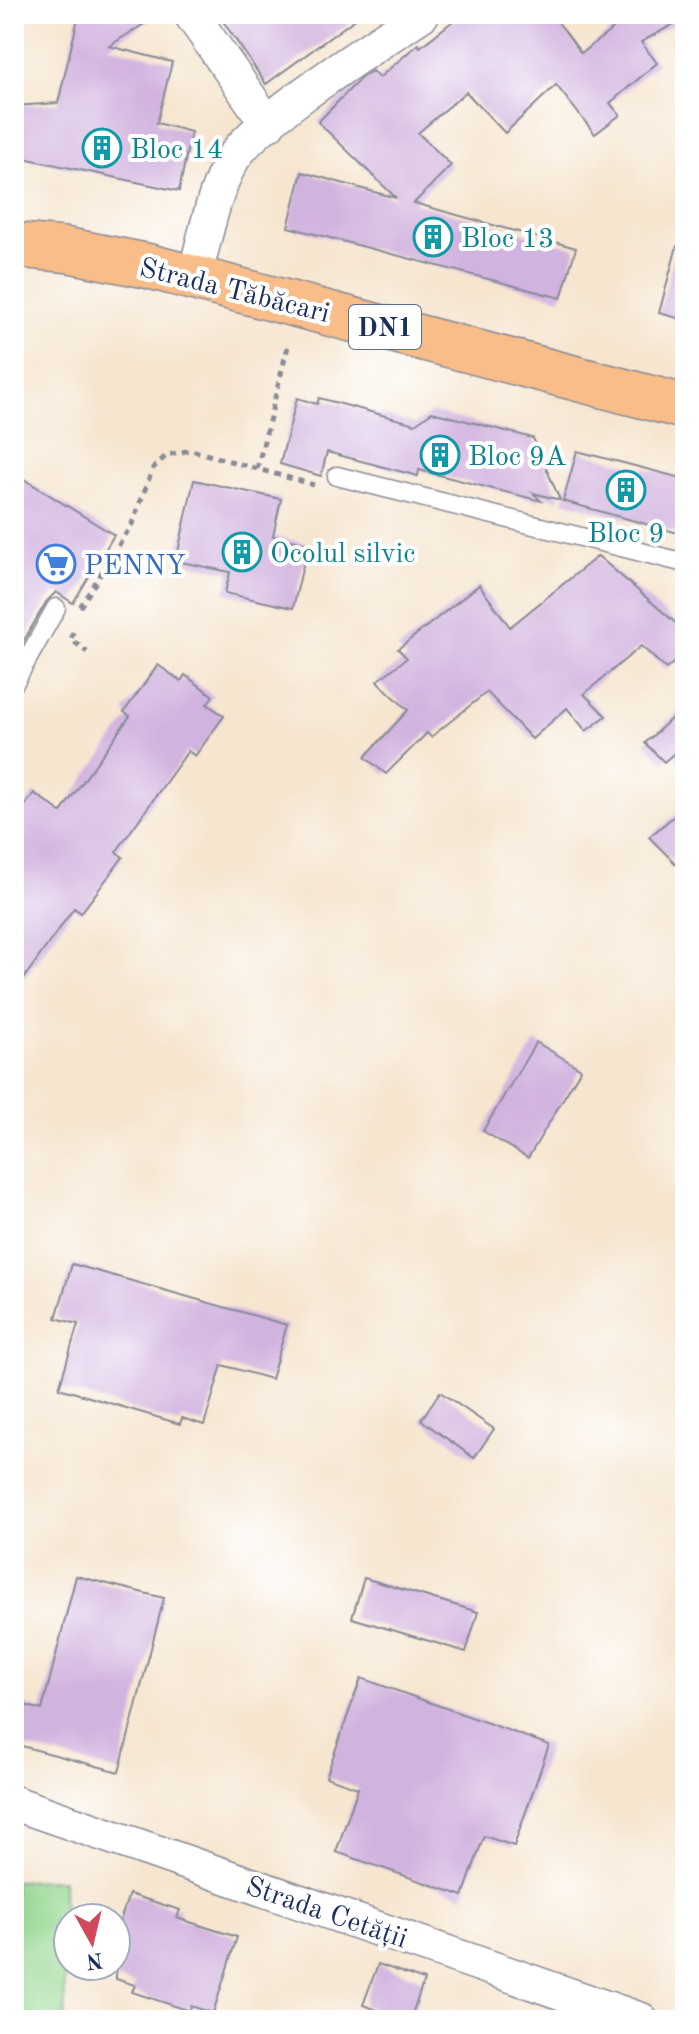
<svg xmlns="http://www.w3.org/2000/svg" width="699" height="2034" viewBox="0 0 699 2034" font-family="'Old Standard TT',serif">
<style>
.green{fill:#93d68e;stroke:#578276;stroke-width:2}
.building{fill:#d1b3df}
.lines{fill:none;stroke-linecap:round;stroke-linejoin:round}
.lane-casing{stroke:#888a96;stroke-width:21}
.street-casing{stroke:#888a96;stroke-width:37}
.primary-casing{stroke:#888a96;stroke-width:47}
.path{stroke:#888a96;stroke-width:5;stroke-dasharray:6 6;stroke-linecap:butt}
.lane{stroke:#fff;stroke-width:18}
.street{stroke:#fff;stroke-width:34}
.primary{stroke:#f8bd89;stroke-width:44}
.labels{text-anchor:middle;stroke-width:8;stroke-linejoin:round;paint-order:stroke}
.shield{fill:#fff;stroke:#5f6d8e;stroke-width:2}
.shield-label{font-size:26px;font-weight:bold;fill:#1b2f5e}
.culture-label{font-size:28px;fill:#0d838f;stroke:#fff;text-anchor:start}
.street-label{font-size:28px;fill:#1b2f5e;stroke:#fff}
.shop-label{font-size:28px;fill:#366cbe;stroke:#fff;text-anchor:start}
</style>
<rect width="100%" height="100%" fill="#fff"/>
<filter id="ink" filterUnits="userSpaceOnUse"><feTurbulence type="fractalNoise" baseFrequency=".0125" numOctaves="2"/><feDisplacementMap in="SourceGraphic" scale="16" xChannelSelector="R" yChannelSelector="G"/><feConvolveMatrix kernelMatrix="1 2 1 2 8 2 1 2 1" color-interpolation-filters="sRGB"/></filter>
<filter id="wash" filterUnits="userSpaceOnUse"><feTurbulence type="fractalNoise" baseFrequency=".006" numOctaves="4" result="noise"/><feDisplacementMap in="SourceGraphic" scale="32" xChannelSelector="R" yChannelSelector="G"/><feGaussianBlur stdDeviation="1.8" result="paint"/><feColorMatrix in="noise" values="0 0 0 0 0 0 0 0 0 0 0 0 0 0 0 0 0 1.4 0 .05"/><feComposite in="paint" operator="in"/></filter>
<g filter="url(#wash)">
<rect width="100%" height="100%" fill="#f6e5cf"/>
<!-- green -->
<polygon class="green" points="63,1880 65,2020 14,2020 14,1881"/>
<g id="blocks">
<!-- building -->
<g class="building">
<polygon points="79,14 160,14 109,46 172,62 157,123 191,132 179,191 14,156 14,106 58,103"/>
<polygon points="218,14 362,14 266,84"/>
<polygon points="462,14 552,14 581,53 633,14 685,14 685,18 641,42 657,63 610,103 620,115 595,134 556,85 505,133 466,92 418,133 451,165 414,203 576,248 561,298 288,227 302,172 396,198 318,122 361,78 372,71 379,78 418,44 420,47"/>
<polygon points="677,246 685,247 685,320 659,313"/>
<polygon points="297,398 317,404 319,398 415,424 432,412 533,438 560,500 533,493 541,501 419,470 418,476 327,452 321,476 280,464"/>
<polygon points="577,451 685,479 685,535 563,501"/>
<polygon points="14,473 114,535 73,603 56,592 46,602 14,658"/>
<polygon points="194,480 281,499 273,536 308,544 293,608 225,593 230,572 176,561"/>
<polygon points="598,556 685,631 685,653 666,669 641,646 584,694 606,716 586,731 567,708 532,739 487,692 431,737 427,733 386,774 365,757 408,710 377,681 407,658 398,649 479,585 510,627"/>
<polygon points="158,665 181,681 185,675 213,696 207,704 224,716 195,756 188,751 116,852 123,857 81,913 74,908 14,992 14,821 34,793 61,812 130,716 124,712"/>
<polygon points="685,706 685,766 673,754 664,762 645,743"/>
<polygon points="685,807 685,873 649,837"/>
<polygon points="536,1042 581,1069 528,1158 483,1131"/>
<polygon points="72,1264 287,1325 271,1379 222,1365 204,1425 182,1418 180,1424 59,1388 78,1324 56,1318"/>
<polygon points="440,1392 494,1429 474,1458 421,1420"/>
<polygon points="76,1576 164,1598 119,1772 14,1744 14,1702 42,1710"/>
<polygon points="364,1578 478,1612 466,1652 352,1618"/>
<polygon points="361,1678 549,1745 514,1846 484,1836 463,1896 336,1852 358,1788 326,1777"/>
<polygon points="129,1894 180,1910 177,1918 237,1937 213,2013 191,2006 190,2011 132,1992 135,1985 116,1979 116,1933"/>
<polygon points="378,1964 424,1980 410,2020 377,2020 380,2011 363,2005"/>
</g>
</g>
</g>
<g filter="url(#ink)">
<use href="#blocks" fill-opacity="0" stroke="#888a96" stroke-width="2"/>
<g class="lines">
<defs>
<g id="lane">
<polyline points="337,476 685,563"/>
<polyline points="14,683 56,608"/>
</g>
<g id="street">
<polyline points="191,14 268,124"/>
<path d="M194 278C205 239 212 195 232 160 254 121 380 42 422 14"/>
<polyline points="14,1803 641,2020"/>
</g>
<polyline id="primary" points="14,245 67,250 148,266 685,407"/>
</defs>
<!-- lane casing -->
<use href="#lane" class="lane-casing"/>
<!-- street casing -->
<use href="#street" class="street-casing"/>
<!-- primary casing -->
<use href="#primary" class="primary-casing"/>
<!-- path -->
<g class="path">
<polyline points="257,469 288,346"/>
<polyline points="80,607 132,524 153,468 167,455 191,450 314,485"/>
<polyline points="73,632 71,639 87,652"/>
</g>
<!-- lane -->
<use href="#lane" class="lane"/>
<!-- street -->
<use href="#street" class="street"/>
<!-- primary -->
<use href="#primary" class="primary"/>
</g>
</g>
<!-- icons -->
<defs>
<symbol id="building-ring" viewBox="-11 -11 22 22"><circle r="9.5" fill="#fff" stroke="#0f9aa8" stroke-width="1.5"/><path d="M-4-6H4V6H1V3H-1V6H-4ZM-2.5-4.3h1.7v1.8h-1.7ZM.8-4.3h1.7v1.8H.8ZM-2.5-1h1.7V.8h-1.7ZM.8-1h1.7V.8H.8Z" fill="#0f9aa8"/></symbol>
<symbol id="supermarket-ring" viewBox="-11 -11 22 22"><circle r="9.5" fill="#fff" stroke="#3f7fe0" stroke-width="1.5"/><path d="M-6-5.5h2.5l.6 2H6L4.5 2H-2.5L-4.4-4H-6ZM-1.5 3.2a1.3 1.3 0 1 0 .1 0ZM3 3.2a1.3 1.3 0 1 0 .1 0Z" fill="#3f7fe0"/></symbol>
</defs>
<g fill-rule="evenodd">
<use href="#building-ring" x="80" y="126" width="44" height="44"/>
<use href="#building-ring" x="411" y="215" width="44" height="44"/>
<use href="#building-ring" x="418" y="433" width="44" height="44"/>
<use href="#building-ring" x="604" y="468" width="44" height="44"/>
<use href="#building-ring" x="220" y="530" width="44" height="44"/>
<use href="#supermarket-ring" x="34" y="542" width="44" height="44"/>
</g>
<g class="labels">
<!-- shield labels -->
<rect class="shield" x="349" y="305" width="72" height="44" rx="6"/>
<g class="shield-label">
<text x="385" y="336">DN1</text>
</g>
<!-- culture labels -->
<g class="culture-label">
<text x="130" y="158">Bloc 14</text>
<text x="461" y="247">Bloc 13</text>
<text x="468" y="465">Bloc 9A</text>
<text x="626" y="542" text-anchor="middle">Bloc 9</text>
<text x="270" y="562">Ocolul silvic</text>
</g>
<!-- street labels -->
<g class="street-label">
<text transform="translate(235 289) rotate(14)" y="10">Strada Tăbăcari</text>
<text transform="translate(327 1911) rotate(19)" y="10">Strada Cetății</text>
</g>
<!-- shop labels -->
<g class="shop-label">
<text x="84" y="574">PENNY</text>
</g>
</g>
<!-- margin -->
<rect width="699" height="2034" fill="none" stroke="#fff" stroke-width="48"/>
<!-- north arrow -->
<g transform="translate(92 1942) rotate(172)"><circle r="38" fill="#ffffff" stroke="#a4acbf" stroke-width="2"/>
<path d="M0-6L14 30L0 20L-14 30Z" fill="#d1495b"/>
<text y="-12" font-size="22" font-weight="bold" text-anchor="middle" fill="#1b2f5e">N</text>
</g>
</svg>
